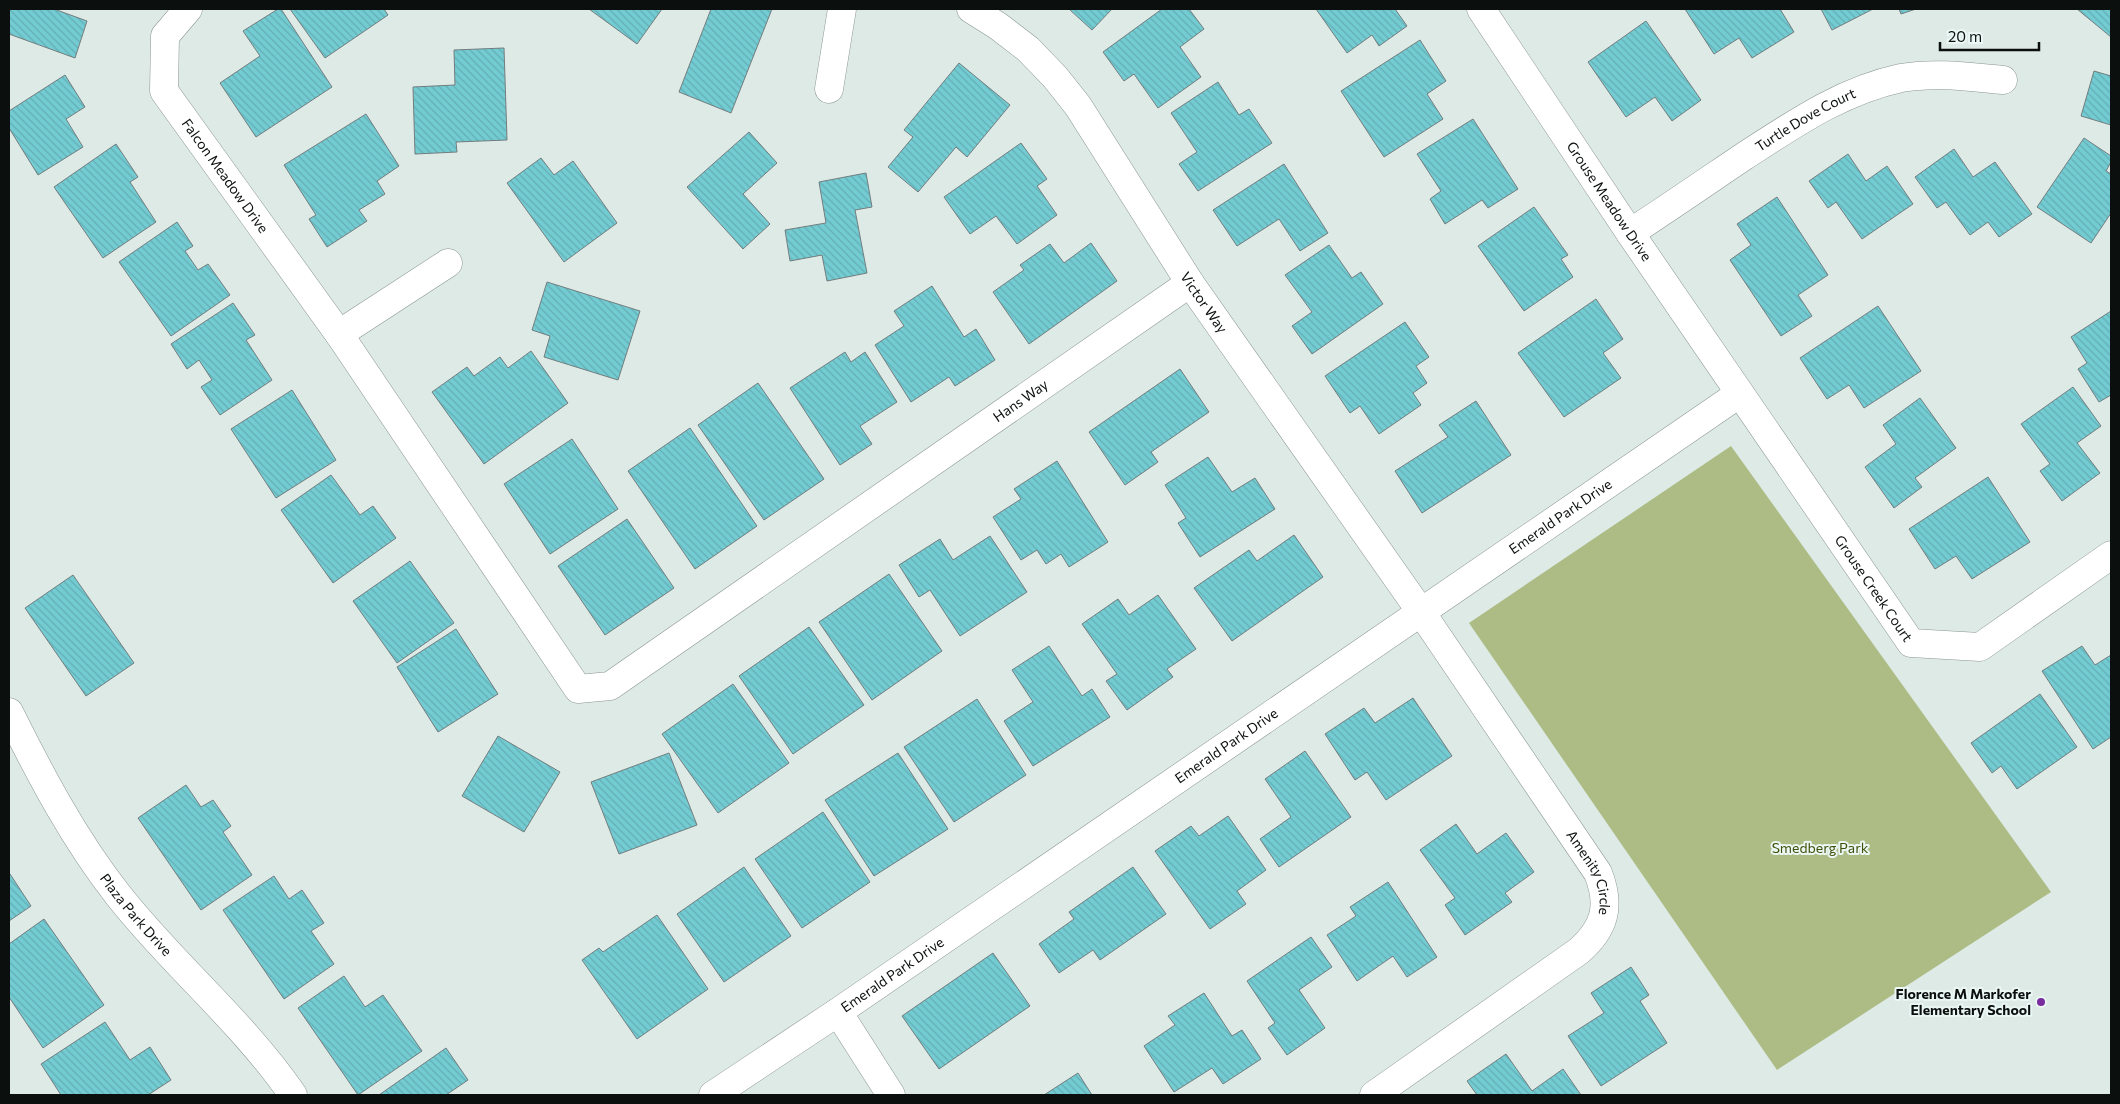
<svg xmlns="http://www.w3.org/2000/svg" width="2120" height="1104" viewBox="0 0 2120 1104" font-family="Commissioner,sans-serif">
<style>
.park{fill:#adbc85}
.building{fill:url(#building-back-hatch);stroke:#727d7e}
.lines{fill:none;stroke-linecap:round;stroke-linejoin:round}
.street-casing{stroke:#8b9693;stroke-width:29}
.street{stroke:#fff;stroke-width:28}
.poi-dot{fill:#792c9d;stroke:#ebf7f4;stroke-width:2}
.labels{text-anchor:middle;stroke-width:4;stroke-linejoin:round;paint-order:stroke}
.street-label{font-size:14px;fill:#0b0f0e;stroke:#ebf7f4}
.park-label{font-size:14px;fill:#425109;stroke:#ebf7f4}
.poi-label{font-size:14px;font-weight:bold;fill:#0b0f0e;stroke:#ebf7f4;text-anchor:end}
</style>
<defs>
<pattern id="building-back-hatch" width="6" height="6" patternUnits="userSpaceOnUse" patternTransform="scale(1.25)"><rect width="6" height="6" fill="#74ccd3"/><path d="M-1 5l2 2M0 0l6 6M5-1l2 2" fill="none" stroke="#63aeb4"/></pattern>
</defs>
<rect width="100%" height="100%" fill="#deeae6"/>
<!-- park -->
<polygon class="park" points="1731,446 2051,892 1777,1070 1469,623"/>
<!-- building -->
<g class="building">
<polygon points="9,9 54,9 87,21 75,58 9,34"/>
<polygon points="278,9 281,9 332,87 256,137 220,83 260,56 243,31"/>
<polygon points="290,9 384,9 388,15 325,58"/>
<polygon points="589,9 662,9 637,44"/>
<polygon points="711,9 772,9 731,113 679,92"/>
<polygon points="1069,9 1112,9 1092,30"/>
<polygon points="1162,9 1189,9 1204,29 1180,47 1201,77 1158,108 1134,74 1124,81 1103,52"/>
<polygon points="1316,9 1395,9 1407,26 1379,46 1372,35 1347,53"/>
<polygon points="1685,9 1780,9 1794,32 1752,58 1739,38 1714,54"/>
<polygon points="1821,9 1873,9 1832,30"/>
<polygon points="1899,9 1916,9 1901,14"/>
<polygon points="2077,9 2111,9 2111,37"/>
<polygon points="1646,21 1701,100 1672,121 1655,97 1626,117 1588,62"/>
<polygon points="1420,40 1446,81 1427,94 1443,119 1384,157 1341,91"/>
<polygon points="504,48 507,140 456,142 457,152 415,154 413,87 455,85 454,50"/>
<polygon points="959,63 1010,105 967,157 956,147 918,192 888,167 913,137 904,130"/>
<polygon points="2094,71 2111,76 2111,125 2081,116"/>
<polygon points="65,75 85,107 66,119 83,147 38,175 9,128 9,111"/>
<polygon points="1218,82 1239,115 1249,109 1272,143 1198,191 1179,164 1197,152 1171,113"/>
<polygon points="366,114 399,166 377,181 385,194 359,210 367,221 327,247 309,219 316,215 284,165"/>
<polygon points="1473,119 1518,189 1488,208 1482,200 1445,224 1430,199 1441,191 1417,154"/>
<polygon points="749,132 777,163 743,194 770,224 743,249 687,187"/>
<polygon points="2084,138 2111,156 2111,162 2106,171 2111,174 2111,213 2091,243 2037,207"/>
<polygon points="1021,143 1047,179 1037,186 1057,215 1017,244 996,216 970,234 944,197"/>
<polygon points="116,144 138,177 130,182 156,222 103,258 54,187"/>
<polygon points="1954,149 1973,177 1995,162 2032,214 1999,237 1988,222 1970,235 1946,202 1937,208 1915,177"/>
<polygon points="1848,154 1866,181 1887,166 1913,204 1862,239 1836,202 1828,208 1809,181"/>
<polygon points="541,158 554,175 573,161 617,223 564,262 507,183"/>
<polygon points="1284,164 1328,233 1300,251 1279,219 1237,246 1213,210"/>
<polygon points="866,173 872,207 855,210 867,273 827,281 822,255 790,261 785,230 826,223 819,182"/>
<polygon points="1777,197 1828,275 1798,295 1812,316 1781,336 1730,260 1751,245 1737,224"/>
<polygon points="1534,207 1568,255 1561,259 1573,277 1524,311 1478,246"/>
<polygon points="177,222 193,246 185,251 198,270 208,264 230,295 171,336 119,262"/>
<polygon points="1091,243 1117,281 1029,344 993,292 1024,270 1020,265 1050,244 1064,263"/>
<polygon points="1329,245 1352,278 1361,272 1383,304 1312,354 1292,326 1312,312 1285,275"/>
<polygon points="547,282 640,311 618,380 544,357 550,336 532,330"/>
<polygon points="932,286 964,337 976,329 995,360 955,386 949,377 911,402 875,345 904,326 894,311"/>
<polygon points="1596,299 1623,339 1603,353 1621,378 1564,417 1518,353"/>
<polygon points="233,303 255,335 246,340 272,380 220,415 201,387 212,380 199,360 187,369 171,344"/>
<polygon points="1878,306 1921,371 1864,408 1849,385 1827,399 1800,358"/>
<polygon points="2111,311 2111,395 2099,402 2078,369 2087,363 2071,337"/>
<polygon points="1405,322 1429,357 1416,366 1427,383 1413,393 1421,405 1379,434 1360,406 1350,413 1325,376"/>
<polygon points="531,351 568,403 484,464 432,392 467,367 474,376 500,357 508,368"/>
<polygon points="845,352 851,362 865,352 897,402 860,426 872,444 840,465 790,388"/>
<polygon points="1180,369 1209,412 1151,452 1158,462 1125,485 1089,432"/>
<polygon points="758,383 824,479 764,520 698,425"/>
<polygon points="2073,387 2101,426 2077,443 2100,473 2062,501 2040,471 2050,464 2021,424"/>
<polygon points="292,390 336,460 276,498 231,429"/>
<polygon points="1920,398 1956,448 1915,478 1922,487 1894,508 1865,467 1896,444 1883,425"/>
<polygon points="1476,401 1511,455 1422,513 1395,471 1448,437 1439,425"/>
<polygon points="690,428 757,526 695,569 628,471"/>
<polygon points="572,439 618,509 550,554 504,484"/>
<polygon points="1208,457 1232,492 1255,478 1275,509 1200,557 1178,523 1186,518 1165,485"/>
<polygon points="1057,461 1108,542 1069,567 1061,554 1046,564 1037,550 1021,560 993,517 1021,499 1014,489"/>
<polygon points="331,475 360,515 373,506 396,538 333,583 281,510"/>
<polygon points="1988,477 2030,542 1972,579 1956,556 1935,569 1909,529"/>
<polygon points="627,519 674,588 605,635 558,566"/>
<polygon points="1294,535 1323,577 1232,641 1194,588 1249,550 1257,561"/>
<polygon points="990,536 1027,592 960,636 930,590 919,597 899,565 940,539 953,560"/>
<polygon points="410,561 454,623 397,663 353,601"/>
<polygon points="889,574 942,651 872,700 819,622"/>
<polygon points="73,575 134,663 86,696 25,608"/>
<polygon points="1158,595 1196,649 1167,669 1173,677 1127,710 1106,681 1117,674 1082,624 1118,599 1129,615"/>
<polygon points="809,627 864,705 793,754 739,676"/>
<polygon points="456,629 498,694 438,732 397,667"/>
<polygon points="1049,646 1082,696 1092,689 1110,717 1033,766 1004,721 1033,702 1012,670"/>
<polygon points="2082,646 2095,665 2111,655 2111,737 2093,749 2042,671"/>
<polygon points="733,684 789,763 718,813 662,734"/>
<polygon points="2040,694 2077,747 2017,789 2001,766 1992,773 1971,743"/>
<polygon points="1413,698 1452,756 1386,800 1367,772 1355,780 1325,734 1364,708 1375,723"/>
<polygon points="977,699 1026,775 954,822 904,747"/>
<polygon points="498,736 560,772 524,832 462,796"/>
<polygon points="1305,751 1351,817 1279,867 1260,839 1291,817 1265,779"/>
<polygon points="669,753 697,825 619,854 591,782"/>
<polygon points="898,753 948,829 874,876 825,800"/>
<polygon points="186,785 201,807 213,800 231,826 223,832 252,875 201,910 138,818"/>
<polygon points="823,812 870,882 802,928 755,859"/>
<polygon points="1228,816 1266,870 1237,891 1246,904 1210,929 1155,851 1191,826 1199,836"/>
<polygon points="1456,824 1477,854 1506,833 1534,872 1505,893 1512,902 1465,935 1445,905 1455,898 1420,850"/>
<polygon points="744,867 791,936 724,982 677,914"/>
<polygon points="1133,867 1166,914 1100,960 1093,950 1059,973 1039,944 1074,919 1069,912"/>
<polygon points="10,874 31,906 9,921 9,875"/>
<polygon points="274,876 289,899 302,890 324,923 311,931 334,964 284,999 223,910"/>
<polygon points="1388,882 1437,957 1407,977 1393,956 1357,981 1327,935 1356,916 1350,907"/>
<polygon points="657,915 708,989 637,1039 582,960 599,948 603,952"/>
<polygon points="44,919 104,1005 43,1048 9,997 9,944"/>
<polygon points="1311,937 1332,967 1299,990 1325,1028 1287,1055 1268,1028 1275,1023 1247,981"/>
<polygon points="993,953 1030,1006 939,1069 902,1016"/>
<polygon points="1631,967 1649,995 1640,1001 1667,1043 1601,1086 1568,1036 1604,1013 1591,993"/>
<polygon points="344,976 365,1007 383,995 422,1051 358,1095 298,1008"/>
<polygon points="1204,993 1232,1036 1242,1030 1261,1059 1223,1084 1212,1068 1174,1092 1144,1046 1175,1025 1168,1016"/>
<polygon points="105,1022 130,1060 150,1047 171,1080 148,1095 61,1095 41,1064"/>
<polygon points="446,1048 468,1080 446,1095 379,1095"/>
<polygon points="1506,1054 1532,1091 1563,1069 1581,1095 1477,1095 1467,1081"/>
<polygon points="1078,1073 1092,1095 1044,1095"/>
</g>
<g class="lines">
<defs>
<g id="street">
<path id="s1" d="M188 9 165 36 164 91 339 334 578 689 610 686 1190 283"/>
<path id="s2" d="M971 9 998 26 1028 49 1055 77 1078 106 1190 283 1421 612 1598 873C1611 906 1605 928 1579 951L1374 1095"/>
<path id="s3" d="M1481 9 1630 233 1911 643 1980 647 2111 555"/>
<polyline points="829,89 842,9"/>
<path id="s4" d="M1630 233C1668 208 1706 182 1743 157 1794 124 1841 91 1901 78 1935 72 1969 77 2003 80"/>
<polyline points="339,334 448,263"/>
<path id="s5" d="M9 712C41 776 74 839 118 895 173 965 243 1022 293 1095"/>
<polyline points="838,1012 891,1095"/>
<path id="s6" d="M713 1095 838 1012 1739 394"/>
</g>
</defs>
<!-- street casing -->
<use href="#street" class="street-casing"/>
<!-- street -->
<use href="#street" class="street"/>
</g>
<!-- markers -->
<circle class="poi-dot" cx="2041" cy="1002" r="5"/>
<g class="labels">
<!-- street labels -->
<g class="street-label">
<text dy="5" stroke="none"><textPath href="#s4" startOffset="209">Turtle Dove Court</textPath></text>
<text dy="5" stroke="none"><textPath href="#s1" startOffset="195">Falcon Meadow Drive</textPath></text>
<text dy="5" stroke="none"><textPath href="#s3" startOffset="231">Grouse Meadow Drive</textPath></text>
<text dy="5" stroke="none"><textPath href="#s2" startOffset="379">Victor Way</textPath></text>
<text dy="5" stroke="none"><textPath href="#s1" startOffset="1350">Hans Way</textPath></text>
<text dy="5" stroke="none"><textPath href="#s6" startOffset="1026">Emerald Park Drive</textPath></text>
<text dy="5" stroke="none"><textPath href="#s3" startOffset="700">Grouse Creek Court</textPath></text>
<text dy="5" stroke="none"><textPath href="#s6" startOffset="621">Emerald Park Drive</textPath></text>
<text dy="5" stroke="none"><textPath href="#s2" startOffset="1069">Amenity Circle</textPath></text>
<text dy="5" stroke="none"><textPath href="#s5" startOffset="240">Plaza Park Drive</textPath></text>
<text dy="5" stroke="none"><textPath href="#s6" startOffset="216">Emerald Park Drive</textPath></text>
</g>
<!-- park labels -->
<g class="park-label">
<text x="1820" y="853">Smedberg Park</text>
</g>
<!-- poi labels -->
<g class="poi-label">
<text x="2031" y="999">Florence M Markofer<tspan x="2031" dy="16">Elementary School</tspan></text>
</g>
</g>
<!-- border -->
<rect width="2120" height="1104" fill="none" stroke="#0b0f0e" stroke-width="20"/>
<!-- scale -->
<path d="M1940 42v8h99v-8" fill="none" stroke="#0b0f0e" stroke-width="2.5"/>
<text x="1948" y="42" font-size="15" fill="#0b0f0e" stroke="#ebf7f4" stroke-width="4" paint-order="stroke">20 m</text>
</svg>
